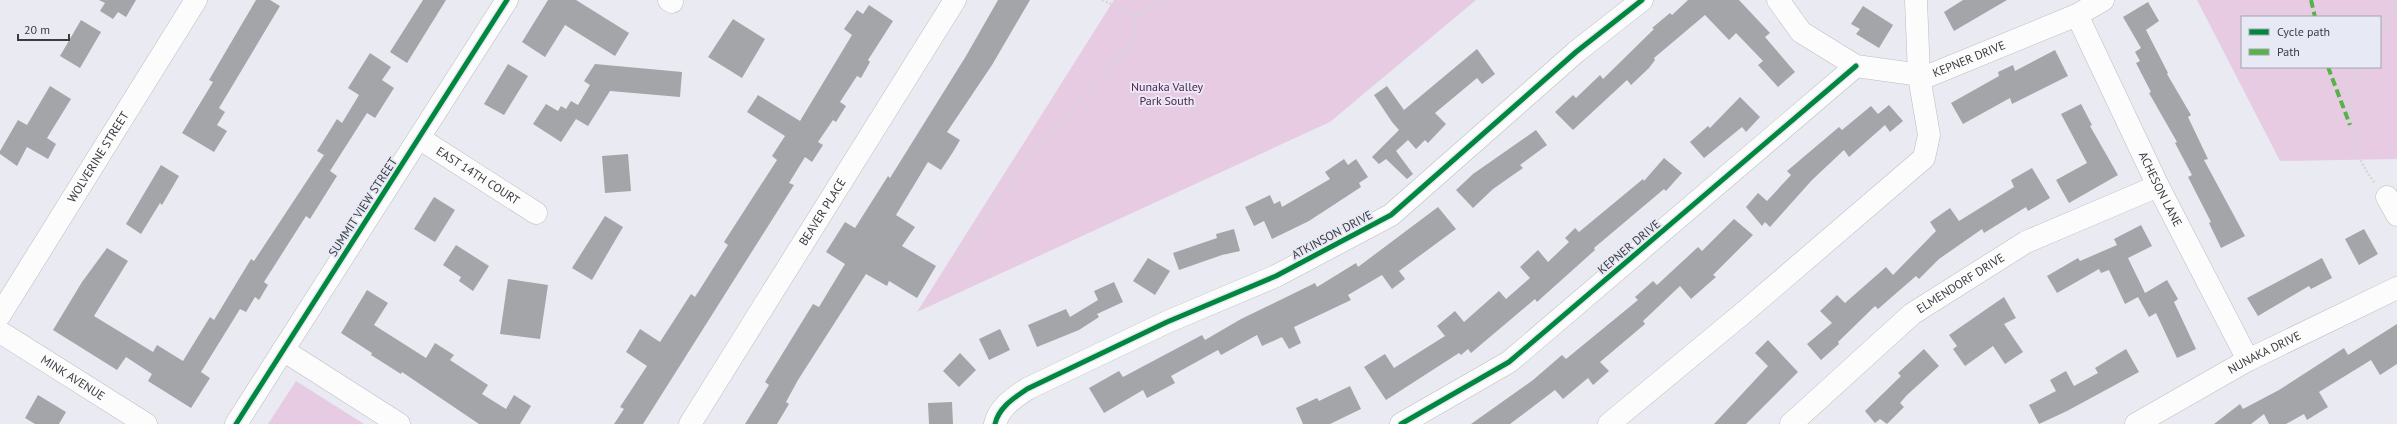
<svg xmlns="http://www.w3.org/2000/svg" width="2397" height="424" viewBox="0 0 2397 424" font-family="'PT Sans',sans-serif">
<style>
.green{fill:#e7cbe3;fill-rule:evenodd}
.building{fill:#a3a5a9}
.lines{fill:none;stroke-linecap:round;stroke-linejoin:round}
.minor-casing{stroke:#bcbdc2;stroke-width:23}
.path{stroke:#d6d6d8;stroke-width:2.5;stroke-dasharray:2 2;stroke-linecap:butt}
.minor{stroke:#fcfcfd;stroke-width:22}
.quiet{stroke:#57b347;stroke-width:4;stroke-dasharray:8 4;stroke-linecap:butt}
.cycleway-casing{stroke:#e7e9f5;stroke-width:8}
.cycleway{stroke:#00873e;stroke-width:5}
.labels{text-anchor:middle;stroke-width:4;stroke-linejoin:round;paint-order:stroke}
.street-label{font-size:12px;fill:#3b3c40;stroke:#e7e9f5}
.park-label{font-size:12px;fill:#56184a;stroke:#e7e9f5}
</style>
<rect width="100%" height="100%" fill="#eaebf2"/>
<!-- green -->
<g class="green">
<polygon points="1114,0 1476,0 1330,122 917,312"/>
<path d="M2197 0H2397V159L2280 161ZM2242 17H2380V67H2242Z"/>
<polygon points="296,381 364,424 268,424"/>
</g>
<!-- building -->
<g class="building">
<polygon points="99,0 136,0 126,17 118,12 113,19 100,11 105,3"/>
<polygon points="256,0 270,0 280,6 219,108 225,112 217,125 227,131 214,152 182,133 213,82 209,80"/>
<polygon points="423,0 446,0 407,63 390,52"/>
<polygon points="548,0 576,0 629,33 615,56 565,25 545,57 522,42"/>
<polygon points="998,0 1030,0 992,65 947,132 960,140 953,152 941,170 928,162 896,215 915,227 902,246 936,266 917,298 889,281 887,286 866,274 798,380 786,402 789,404 777,424 745,424 769,385 765,382 813,304 819,307 845,264 826,252 845,222 855,228 888,176 890,178 966,56"/>
<polygon points="1688,0 1739,0 1770,33 1765,37 1795,72 1778,87 1758,65 1763,61 1736,33 1729,40 1705,15 1654,58 1655,60 1649,68 1631,85 1627,80 1573,130 1555,112 1573,95 1576,98 1600,75 1603,79 1654,29 1652,28 1670,13 1672,15"/>
<polygon points="1963,0 2007,0 1954,31 1944,12"/>
<polygon points="2148,2 2159,21 2146,30 2168,73 2167,74 2191,115 2188,117 2208,159 2204,160 2245,236 2221,248 2209,223 2211,222 2188,177 2192,175 2175,143 2177,142 2149,93 2151,92 2136,63 2140,61 2135,52 2141,48 2123,17"/>
<polygon points="869,5 893,21 868,60 870,62 861,78 857,76 840,102 846,106 836,122 833,120 818,142 823,145 812,162 805,157 789,183 794,185 643,424 614,424 624,409 620,407 647,366 626,352 640,329 660,342 691,294 695,297 728,245 724,242 777,160 772,156 785,136 747,112 758,95 800,121 852,35 844,29 857,10 863,14"/>
<polygon points="1863,6 1893,25 1879,48 1856,34 1860,29 1851,24"/>
<polygon points="733,19 765,39 742,78 708,57"/>
<polygon points="81,20 101,32 80,68 60,56"/>
<polygon points="1477,49 1495,74 1482,84 1477,78 1435,113 1446,124 1428,143 1425,140 1416,149 1408,140 1396,151 1413,174 1407,179 1386,159 1379,164 1372,157 1399,130 1392,122 1374,95 1387,86 1404,110"/>
<polygon points="2055,50 2068,76 2012,104 2010,98 1963,124 1951,103 1999,76 1998,72 2013,65 2015,71"/>
<polygon points="370,53 391,67 382,80 394,88 375,118 367,113 330,171 337,176 310,219 306,216 264,282 268,285 259,300 255,297 246,312 240,309 201,372 210,378 191,408 148,381 152,374 126,357 117,370 53,330 82,282 107,248 128,261 94,316 153,352 157,345 183,361 210,317 214,320 251,259 254,261 324,155 317,151 337,119 342,123 359,95 348,88"/>
<polygon points="508,64 528,76 504,115 484,104"/>
<polygon points="595,64 682,72 680,97 610,91 588,126 576,119 561,142 533,124 546,104 558,111 561,106 566,109 571,101 578,105 590,85 584,81"/>
<polygon points="50,86 71,99 47,138 56,144 48,159 27,147 17,166 0,154 0,151 18,120 27,125"/>
<polygon points="1740,97 1760,117 1746,132 1742,127 1704,158 1690,142 1708,126 1710,128"/>
<polygon points="2081,104 2092,125 2090,126 2118,175 2069,203 2056,180 2087,163 2061,114"/>
<polygon points="1889,105 1903,121 1890,132 1885,125 1849,157 1844,150 1812,180 1770,227 1765,222 1762,226 1746,207 1758,193 1767,201 1791,175 1787,171 1839,127 1842,130 1871,106 1878,114"/>
<polygon points="1536,130 1547,145 1520,165 1523,168 1493,189 1473,208 1456,190 1473,174"/>
<polygon points="628,154 631,191 605,193 602,156"/>
<polygon points="1664,158 1682,173 1666,191 1664,189 1594,248 1595,250 1537,302 1535,299 1471,353 1468,349 1461,355 1459,353 1386,400 1364,367 1385,354 1394,368 1445,336 1437,326 1455,311 1464,322 1499,291 1506,299 1530,278 1520,267 1538,250 1548,262 1569,242 1565,238 1575,228 1579,232 1643,179 1644,181"/>
<polygon points="1344,159 1348,165 1356,159 1368,177 1359,183 1361,187 1309,221 1272,239 1264,221 1254,226 1245,207 1270,195 1274,204 1280,201 1282,207 1330,179 1325,172"/>
<polygon points="161,165 179,176 162,205 160,203 141,234 126,224"/>
<polygon points="2032,168 2050,198 2028,211 2026,207 1984,233 1982,229 1939,259 1919,279 1916,276 1878,309 1875,306 1838,342 1839,344 1821,360 1807,344 1832,323 1820,311 1837,295 1845,303 1886,267 1893,275 1936,231 1930,222 1950,208 1959,221 2014,187 2011,180"/>
<polygon points="434,197 455,210 435,242 414,229"/>
<polygon points="1438,207 1456,229 1399,271 1405,279 1392,289 1382,275 1348,295 1351,300 1294,327 1301,343 1289,349 1282,337 1262,346 1257,335 1221,355 1218,350 1171,376 1175,383 1147,398 1143,390 1104,413 1089,388 1119,371 1123,377 1202,335 1205,340 1241,319 1315,283 1317,287 1356,263 1358,267"/>
<polygon points="605,216 623,227 592,280 572,268"/>
<polygon points="1734,219 1753,235 1713,275 1716,277 1691,299 1680,286 1643,321 1645,324 1600,362 1609,371 1593,385 1588,378 1563,399 1555,390 1510,424 1471,424 1533,380 1562,355 1566,359 1638,300 1635,297 1653,281 1657,285 1698,247 1702,251"/>
<polygon points="2141,225 2152,246 2128,258 2145,293 2167,280 2178,299 2174,302 2196,349 2177,358 2156,313 2149,317 2138,297 2125,304 2109,270 2101,273 2099,269 2057,293 2047,276 2078,258 2080,261 2117,245 2114,239"/>
<polygon points="1234,229 1240,251 1222,255 1179,270 1173,253 1217,238 1216,234"/>
<polygon points="2364,229 2378,254 2359,265 2345,239"/>
<polygon points="456,245 489,266 473,291 459,281 461,277 443,265"/>
<polygon points="1148,258 1170,271 1155,295 1133,281"/>
<polygon points="2322,258 2332,278 2311,289 2309,286 2258,316 2247,298"/>
<polygon points="508,279 548,285 540,339 500,334"/>
<polygon points="1114,282 1123,302 1097,314 1099,317 1079,330 1037,347 1028,325 1066,309 1070,317 1098,300 1094,291"/>
<polygon points="367,290 388,303 374,325 426,358 435,343 454,355 450,360 488,385 482,394 506,409 514,395 531,406 520,424 479,424 402,372 401,374 371,355 372,353 341,333"/>
<polygon points="2004,297 2016,318 2004,324 2023,352 2005,364 1993,346 1965,366 1953,349 1957,346 1949,335"/>
<polygon points="2397,324 2397,364 2380,375 2371,360 2319,392 2328,407 2307,420 2304,414 2286,424 2269,424 2264,414 2251,424 2214,424 2240,404 2243,409 2279,390 2344,348 2348,355"/>
<polygon points="1000,329 1010,350 989,360 979,339"/>
<polygon points="1768,340 1798,372 1746,424 1714,424 1768,366 1755,353"/>
<polygon points="1924,349 1939,366 1907,395 1900,403 1904,407 1887,424 1880,419 1875,423 1865,411 1901,376 1898,373"/>
<polygon points="2126,349 2139,372 2067,411 2039,424 2029,405 2056,391 2050,380 2066,371 2074,386 2098,373 2095,368"/>
<polygon points="960,353 976,370 959,387 943,371"/>
<polygon points="1350,386 1361,409 1330,424 1303,424 1296,408 1317,398 1319,401"/>
<polygon points="38,395 66,412 59,424 35,424 25,418"/>
<polygon points="952,402 953,424 929,424 928,403"/>
</g>
<g class="lines">
<defs>
<g id="minor">
<polyline points="669,0 672,2"/>
<path id="s1" d="M1778 0 1801 32 1856 66 1928 76 2077 15 2103 0"/>
<path id="s2" d="M2077 15 2158 186 2248 360"/>
<path id="s3" d="M419 138 536 213"/>
<polyline points="2387,197 2397,215"/>
<path id="s4" d="M0 315 196 0"/>
<path id="s5" d="M0 332 146 424"/>
<polyline points="283,350 399,424"/>
<polyline points="236,424 507,0"/>
<path id="s6" d="M690 424 955 0"/>
<path d="M995 424C999 407 1014 398 1027 389L1167 322 1276 276 1391 215 1576 52 1642 0"/>
<polyline points="1401,424 1509,362 1856,66"/>
<polyline points="1609,424 1742,314 1924,158 1929,135 1919,76 1916,0"/>
<path id="s7" d="M1791 424 1912 314 2026 242 2158 186"/>
<path id="s8" d="M2136 424 2248 360 2397 288"/>
</g>
</defs>
<!-- minor casing -->
<use href="#minor" class="minor-casing"/>
<!-- path -->
<g class="path">
<polyline points="1102,0 1137,15 1164,0"/>
<polyline points="2380,33 2397,8"/>
<path d="M2359 67C2341 102 2350 153 2375 183"/>
<polyline points="957,262 996,201 1043,141 1133,41 1137,15"/>
</g>
<!-- minor -->
<use href="#minor" class="minor"/>
<!-- quiet -->
<g class="quiet">
<polyline points="2311,0 2315,17"/>
<polyline points="2328,67 2350,125"/>
</g>
<defs>
<g id="cycleway">
<polyline points="236,424 507,0"/>
<path d="M995 424C999 407 1014 398 1027 389L1167 322 1276 276 1391 215 1576 52 1642 0"/>
<polyline points="1401,424 1509,362 1856,66"/>
</g>
</defs>
<!-- cycleway casing -->
<use href="#cycleway" class="cycleway-casing"/>
<!-- cycleway -->
<use href="#cycleway" class="cycleway"/>
</g>
<g class="labels">
<!-- street labels -->
<g class="street-label">
<text dy="4" stroke="none"><textPath href="#s1" startOffset="221">KEPNER DRIVE</textPath></text>
<text dy="4" stroke="none"><textPath href="#s4" startOffset="186">WOLVERINE STREET</textPath></text>
<text dy="4" stroke="none"><textPath href="#s3" startOffset="70">EAST 14TH COURT</textPath></text>
<text dy="4" stroke="none"><textPath href="#s2" startOffset="193">ACHESON LANE</textPath></text>
<text transform="translate(363 207) rotate(-57)" y="4">SUMMIT VIEW STREET</text>
<text dy="4" stroke="none"><textPath href="#s6" startOffset="250">BEAVER PLACE</textPath></text>
<text transform="translate(1332 235) rotate(-28)" y="4">ATKINSON DRIVE</text>
<text transform="translate(1629 247) rotate(-40)" y="4">KEPNER DRIVE</text>
<text dy="4" stroke="none"><textPath href="#s7" startOffset="221">ELMENDORF DRIVE</textPath></text>
<text dy="4" stroke="none"><textPath href="#s8" startOffset="147">NUNAKA DRIVE</textPath></text>
<text dy="4" stroke="none"><textPath href="#s5" startOffset="86">MINK AVENUE</textPath></text>
</g>
<!-- park labels -->
<g class="park-label">
<text x="1167" y="91">Nunaka Valley<tspan x="1167" dy="14">Park South</tspan></text>
</g>
</g>
<!-- legend -->
<rect x="2241" y="16" width="140" height="52" fill="#e7e9f5" stroke="#a2a4ad"/>
<rect x="2249" y="29" width="20" height="6" fill="#00873e" stroke="#a2a4ad"/>
<text x="2277" y="36" font-size="12" fill="#3b3c40">Cycle path</text>
<rect x="2249" y="49" width="20" height="6" fill="#57b347" stroke="#a2a4ad"/>
<text x="2277" y="56" font-size="12" fill="#3b3c40">Path</text>
<!-- scale -->
<path d="M18 34v6h51v-6" fill="none" stroke="#3b3c40" stroke-width="2"/>
<text x="24" y="34" font-size="12" fill="#3b3c40" stroke="#e7e9f5" stroke-width="3" paint-order="stroke">20 m</text>
</svg>
